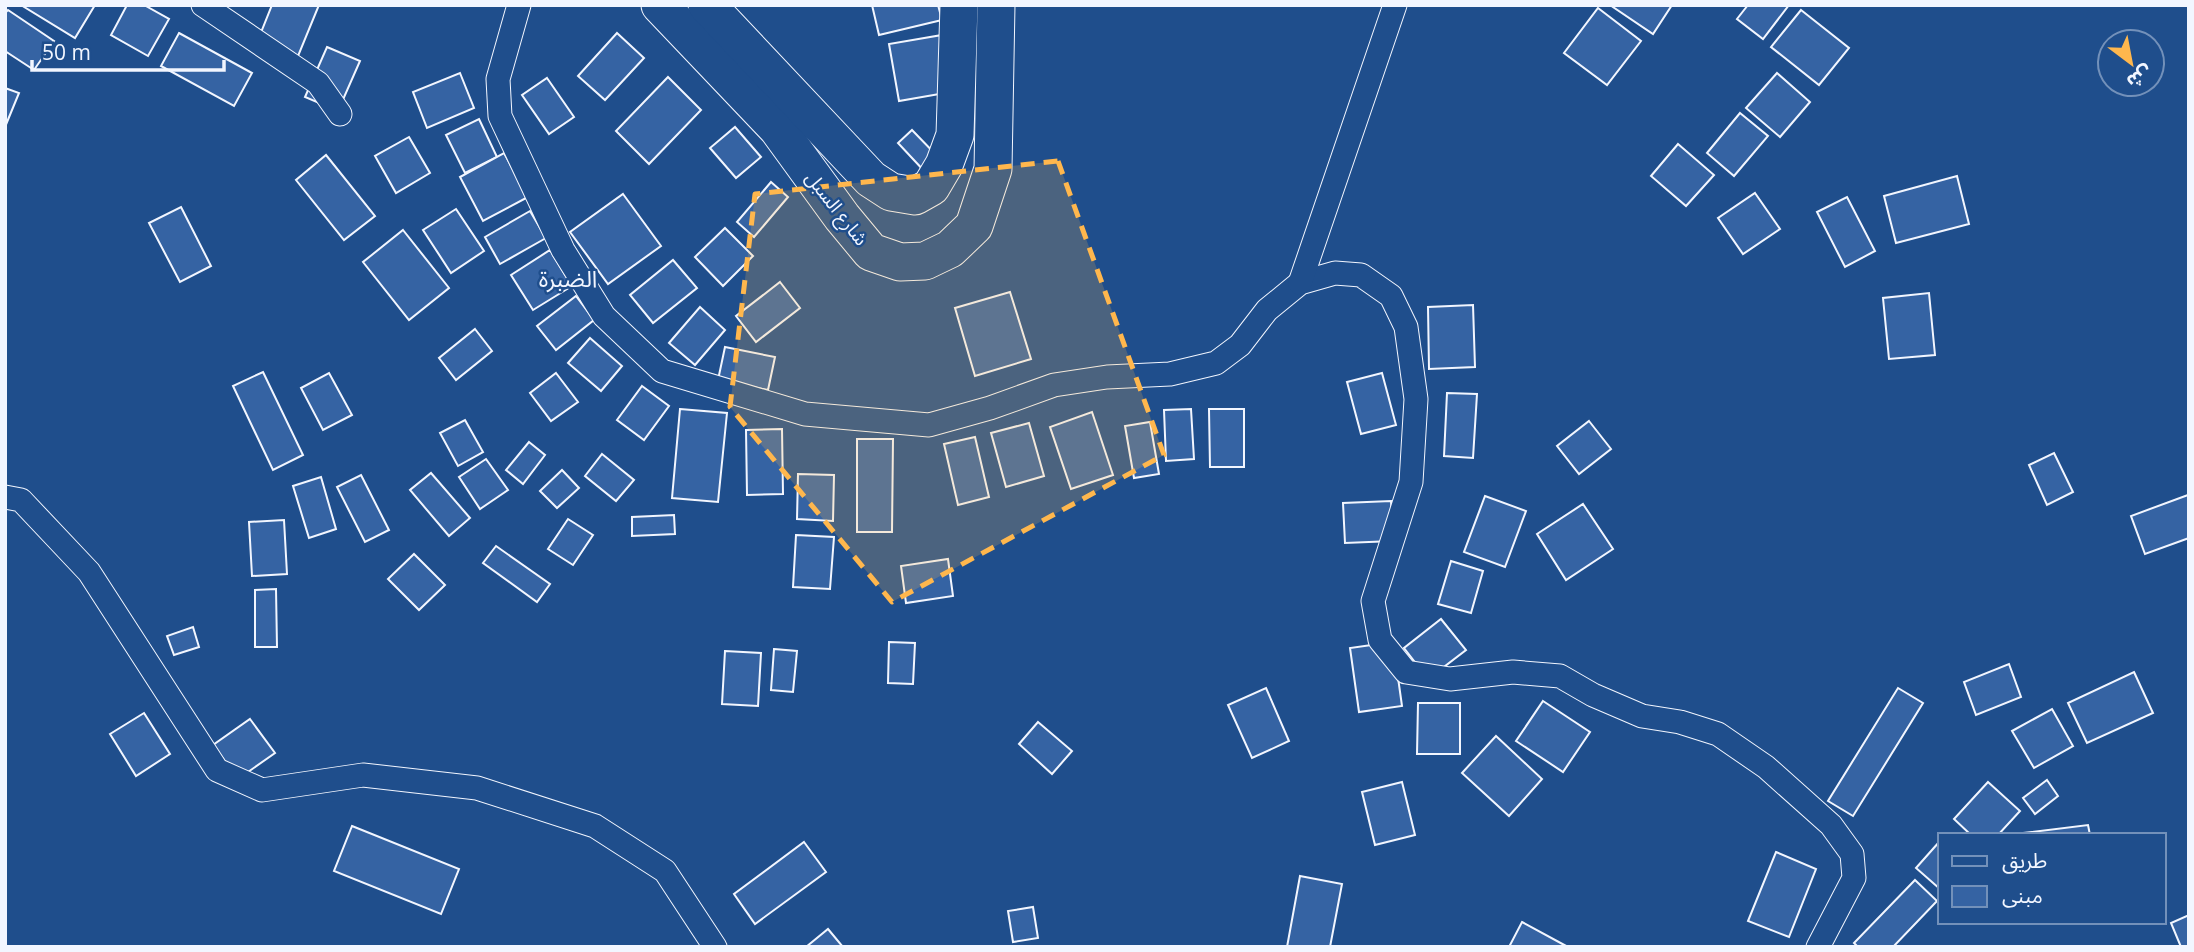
<svg xmlns="http://www.w3.org/2000/svg" width="2194" height="952" viewBox="0 0 2194 952" font-family="'Open Sans','Noto Sans Arabic',sans-serif">
<style>
.building{fill:#3563a3;stroke:#f2f6ff;stroke-width:2}
.lines{fill:none;stroke-linecap:round;stroke-linejoin:round}
.minor-casing{stroke:#f2f6ff;stroke-width:25}
.primary-casing{stroke:#f2f6ff;stroke-width:39}
.minor{stroke:#1f4e8c;stroke-width:23}
.primary{stroke:#1f4e8c;stroke-width:37}
.marked{fill:#ffb74d;fill-opacity:0.2;stroke:#ffb74d;stroke-width:5;stroke-dasharray:14 9;stroke-linejoin:round}
.labels{text-anchor:middle;stroke-width:5;stroke-linejoin:round;paint-order:stroke}
.street-label{font-size:19px;fill:#f2f6ff;stroke:#1f4e8c}
.quarter-label{font-size:23px;fill:#f2f6ff;stroke:#1f4e8c}
</style>
<rect width="100%" height="100%" fill="#1f4e8c"/>
<!-- building -->
<g class="building">
<polygon points="21,5 95,5 75,38"/>
<polygon points="127,5 144,5 169,19 148,56 111,35"/>
<polygon points="272,5 319,5 296,61 256,45"/>
<polygon points="872,5 938,5 942,20 879,35"/>
<polygon points="1610,5 1672,5 1653,34"/>
<polygon points="1748,5 1789,5 1763,39 1737,19"/>
<polygon points="1598,8 1641,41 1607,85 1564,53"/>
<polygon points="8,10 54,41 34,70 5,51 5,13"/>
<polygon points="1801,10 1849,48 1819,85 1771,47"/>
<polygon points="179,33 252,73 234,106 161,66"/>
<polygon points="617,33 644,58 605,100 578,76"/>
<polygon points="942,35 951,92 899,101 889,44"/>
<polygon points="327,47 360,61 338,111 305,97"/>
<polygon points="460,73 474,108 427,128 413,92"/>
<polygon points="1777,73 1810,102 1780,137 1746,108"/>
<polygon points="668,77 701,110 649,164 616,131"/>
<polygon points="547,78 574,117 549,134 522,95"/>
<polygon points="5,88 19,93 5,127"/>
<polygon points="1740,113 1768,136 1734,176 1707,153"/>
<polygon points="479,119 497,157 465,173 446,135"/>
<polygon points="735,127 761,157 736,178 710,148"/>
<polygon points="912,130 942,161 927,174 898,143"/>
<polygon points="409,137 430,173 396,193 375,156"/>
<polygon points="1678,144 1714,175 1686,206 1651,176"/>
<polygon points="504,153 528,197 483,221 460,177"/>
<polygon points="326,155 375,216 344,240 296,180"/>
<polygon points="1957,176 1969,224 1896,243 1884,196"/>
<polygon points="771,182 788,197 754,237 737,222"/>
<polygon points="1755,193 1780,229 1743,254 1718,218"/>
<polygon points="623,194 661,246 608,284 570,232"/>
<polygon points="1847,197 1875,251 1845,267 1817,212"/>
<polygon points="181,207 211,266 180,282 149,223"/>
<polygon points="456,209 484,251 451,273 423,230"/>
<polygon points="530,211 546,238 500,264 485,237"/>
<polygon points="725,228 753,256 723,286 695,257"/>
<polygon points="403,230 449,288 409,320 363,262"/>
<polygon points="550,250 572,286 533,310 511,275"/>
<polygon points="673,260 697,288 653,323 630,295"/>
<polygon points="780,282 800,308 756,342 736,316"/>
<polygon points="1010,292 1031,359 975,376 955,308"/>
<polygon points="1929,293 1935,355 1889,359 1883,298"/>
<polygon points="576,296 594,320 556,350 537,326"/>
<polygon points="1473,305 1475,367 1429,369 1428,307"/>
<polygon points="700,307 725,330 695,365 669,343"/>
<polygon points="475,329 492,351 456,380 439,358"/>
<polygon points="590,338 622,366 601,391 568,363"/>
<polygon points="725,347 775,357 768,390 718,380"/>
<polygon points="263,372 303,455 273,470 233,386"/>
<polygon points="329,373 352,415 323,430 301,388"/>
<polygon points="556,373 578,402 551,421 530,393"/>
<polygon points="1382,373 1396,425 1361,434 1347,382"/>
<polygon points="642,386 669,406 644,440 617,420"/>
<polygon points="1447,393 1477,394 1473,458 1444,456"/>
<polygon points="680,409 727,413 718,502 672,498"/>
<polygon points="1191,409 1194,459 1166,461 1164,410"/>
<polygon points="1209,409 1244,409 1244,467 1210,467"/>
<polygon points="1092,412 1113,475 1071,489 1050,427"/>
<polygon points="465,420 483,452 458,466 440,433"/>
<polygon points="1589,421 1611,449 1579,474 1557,446"/>
<polygon points="1150,422 1159,474 1134,478 1125,426"/>
<polygon points="1029,423 1044,476 1006,487 991,433"/>
<polygon points="782,429 783,494 747,495 746,430"/>
<polygon points="975,437 989,497 958,505 944,444"/>
<polygon points="857,439 893,439 892,532 857,532"/>
<polygon points="529,442 545,455 523,484 506,470"/>
<polygon points="2054,453 2073,492 2047,505 2029,465"/>
<polygon points="602,454 634,480 616,501 585,476"/>
<polygon points="486,459 508,490 480,509 459,477"/>
<polygon points="562,470 579,488 557,508 540,491"/>
<polygon points="431,473 470,518 449,536 410,490"/>
<polygon points="798,474 834,475 833,521 797,519"/>
<polygon points="361,475 389,530 365,542 337,487"/>
<polygon points="321,477 336,529 309,538 293,486"/>
<polygon points="2188,495 2189,538 2145,554 2131,516"/>
<polygon points="1485,496 1526,511 1505,567 1464,552"/>
<polygon points="1391,501 1393,541 1345,543 1343,503"/>
<polygon points="1583,504 1613,549 1566,580 1537,534"/>
<polygon points="674,515 675,534 632,536 632,517"/>
<polygon points="568,519 593,535 573,565 548,549"/>
<polygon points="284,520 287,574 252,576 249,522"/>
<polygon points="796,535 834,537 830,589 793,587"/>
<polygon points="496,546 550,584 537,602 483,563"/>
<polygon points="414,554 445,585 419,610 388,579"/>
<polygon points="948,559 953,596 906,603 901,566"/>
<polygon points="1451,561 1483,571 1471,613 1438,604"/>
<polygon points="276,589 277,647 255,647 255,590"/>
<polygon points="1441,619 1466,650 1428,679 1404,648"/>
<polygon points="193,627 199,647 174,655 167,636"/>
<polygon points="889,642 915,643 913,684 888,683"/>
<polygon points="1393,642 1402,706 1359,712 1350,648"/>
<polygon points="774,649 797,651 793,692 771,690"/>
<polygon points="725,651 761,653 758,706 722,704"/>
<polygon points="2009,664 2021,697 1976,715 1964,682"/>
<polygon points="2134,672 2153,713 2087,743 2068,703"/>
<polygon points="1266,688 1289,741 1252,758 1228,705"/>
<polygon points="1898,688 1923,703 1853,816 1828,801"/>
<polygon points="1543,701 1590,732 1563,772 1516,741"/>
<polygon points="1418,703 1460,703 1460,754 1417,754"/>
<polygon points="2052,709 2073,746 2034,768 2012,731"/>
<polygon points="144,713 170,754 136,776 110,734"/>
<polygon points="250,719 275,753 238,779 213,745"/>
<polygon points="1038,722 1072,751 1052,774 1019,744"/>
<polygon points="1496,736 1542,779 1509,816 1462,773"/>
<polygon points="2047,780 2058,796 2035,814 2023,798"/>
<polygon points="1402,782 1415,835 1375,845 1362,792"/>
<polygon points="1988,782 2020,811 1998,835 1971,835 1954,819"/>
<polygon points="2088,825 2090,835 2015,835 2015,834"/>
<polygon points="352,826 459,869 441,914 334,871"/>
<polygon points="1940,841 1940,889 1916,868"/>
<polygon points="804,842 826,872 755,924 734,894"/>
<polygon points="1776,852 1816,869 1789,937 1748,921"/>
<polygon points="1300,876 1342,884 1330,947 1287,947"/>
<polygon points="1915,880 1937,901 1893,947 1858,947 1854,943"/>
<polygon points="1033,907 1038,938 1013,942 1008,911"/>
<polygon points="2189,915 2189,947 2181,947 2171,923"/>
<polygon points="1522,922 1568,947 1509,947"/>
<polygon points="828,929 843,947 806,947"/>
</g>
<g class="lines">
<defs>
<g id="minor">
<polyline points="203,5 318,83 340,114"/>
<polyline points="519,5 498,79 500,116 563,250 604,316 662,371 805,414 929,425 990,408 1054,385 1107,377 1170,374 1216,363 1240,345 1267,310 1300,283 1335,273 1361,275 1391,296 1406,327 1416,399 1411,482 1373,601 1380,640 1406,672 1450,679 1513,672 1560,676 1593,695 1642,716 1680,722 1718,734 1766,767 1831,825 1852,854 1854,878 1818,947"/>
<polyline points="1300,283 1395,5"/>
<polyline points="5,497 21,500 89,572 217,770 262,790 363,775 477,788 595,826 665,871 715,947"/>
</g>
<g id="primary">
<polyline points="660,5 778,129 842,217 871,252 900,262 925,261 950,249 974,226 993,169 996,5"/>
<polyline points="707,5 871,179 891,192 915,196 931,187 944,165 955,135 959,5"/>
</g>
</defs>
<!-- minor casing -->
<use href="#minor" class="minor-casing"/>
<!-- primary casing -->
<use href="#primary" class="primary-casing"/>
<!-- minor -->
<use href="#minor" class="minor"/>
<!-- primary -->
<use href="#primary" class="primary"/>
</g>
<!-- marked area -->
<path class="marked" d="M1058 161 1164 455 892 602 730 407 755 194Z"/>
<g class="labels">
<!-- street labels -->
<g class="street-label">
<text transform="translate(837 208) rotate(52)" y="7">شارع السبل</text>
</g>
<!-- quarter labels -->
<g class="quarter-label">
<text x="568" y="287">الضبرة</text>
</g>
</g>
<!-- border -->
<rect width="2194" height="952" fill="none" stroke="#f2f6ff" stroke-width="14"/>
<!-- legend -->
<rect x="1938" y="833" width="228" height="91" fill="#1f4e8c" stroke="#7391ba" stroke-width="2"/>
<rect x="1952" y="856" width="35" height="10" fill="#1f4e8c" stroke="#7391ba" stroke-width="2"/>
<text x="2002" y="868" font-size="21" fill="#f2f6ff">طريق</text>
<rect x="1952" y="886" width="35" height="21" fill="#3563a3" stroke="#7391ba" stroke-width="2"/>
<text x="2002" y="903" font-size="21" fill="#f2f6ff">مبنى</text>
<!-- north arrow -->
<g transform="translate(2131 63) rotate(148)"><circle r="33" fill="#1f4e8c" stroke="#7391ba" stroke-width="2"/>
<path d="M0-5L12 26L0 18L-12 26Z" fill="#ffb74d"/>
<text y="-10" font-size="19" font-weight="bold" text-anchor="middle" fill="#f2f6ff">ش</text>
</g>
<!-- scale -->
<path d="M32 60v10h192v-10" fill="none" stroke="#f2f6ff" stroke-width="3.5"/>
<text x="42" y="60" font-size="21" fill="#f2f6ff" stroke="#1f4e8c" stroke-width="5" paint-order="stroke">50 m</text>
</svg>
